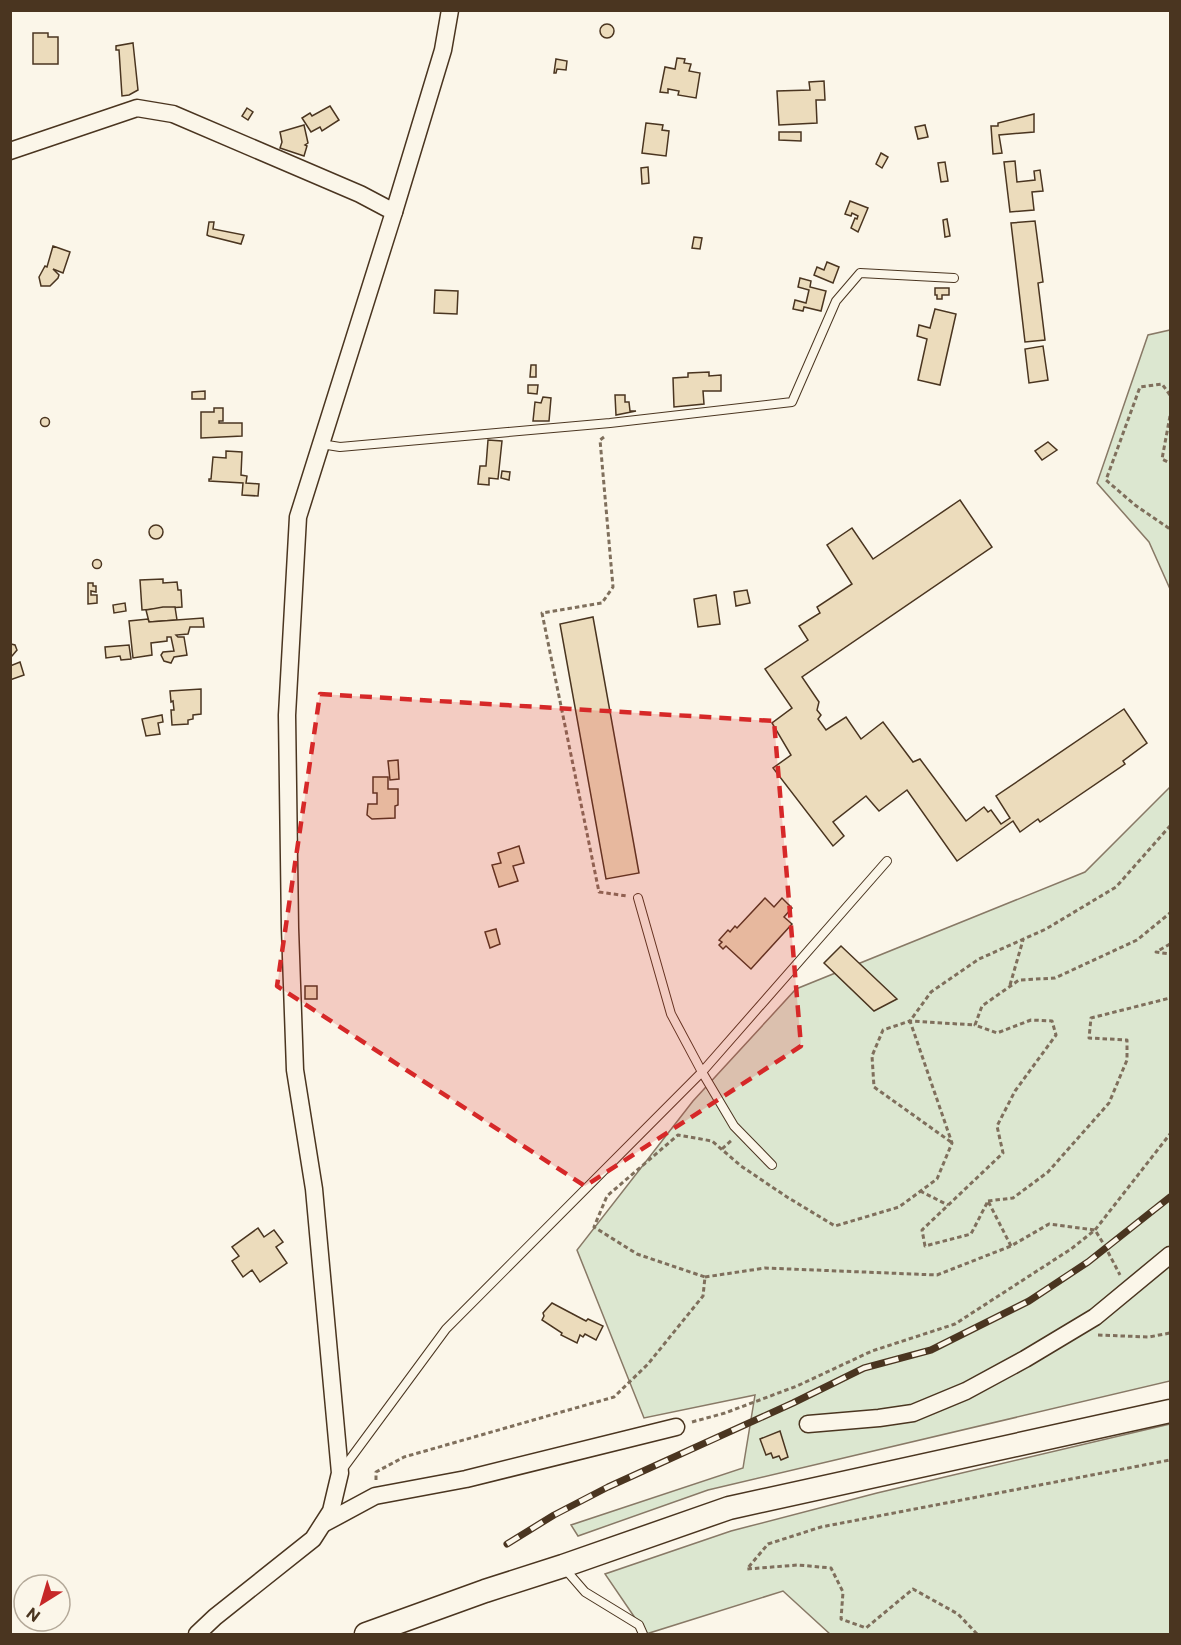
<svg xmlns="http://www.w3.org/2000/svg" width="1181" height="1645" viewBox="0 0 1181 1645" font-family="Commissioner,sans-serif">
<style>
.green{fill:#dce7d0;stroke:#887966;stroke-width:1.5}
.building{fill:#ecdcbc;stroke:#4a3520;stroke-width:1.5}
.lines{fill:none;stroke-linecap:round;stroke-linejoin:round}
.service-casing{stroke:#4a3520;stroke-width:10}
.minor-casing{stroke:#4a3520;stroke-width:19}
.secondary-casing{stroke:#4a3520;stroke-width:25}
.path{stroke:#7f6f5c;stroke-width:3;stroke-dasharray:4.5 3;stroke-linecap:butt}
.service{stroke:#fbf6e9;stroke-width:8}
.minor{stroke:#fbf6e9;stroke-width:16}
.secondary{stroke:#fbf6e9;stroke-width:22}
.rail-casing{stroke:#4a3520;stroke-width:7}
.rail{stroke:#fbf6e9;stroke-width:4.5;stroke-dasharray:14;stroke-linecap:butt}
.marked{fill:#d62828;fill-opacity:0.2;stroke:#d62828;stroke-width:4.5;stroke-dasharray:12 8;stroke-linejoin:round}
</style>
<rect width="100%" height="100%" fill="#fbf6e9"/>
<!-- green -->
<g class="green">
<polygon points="1170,330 1170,589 1149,542 1097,483 1148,335"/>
<polygon points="1170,787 1170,1381 708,1490 578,1536 571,1525 743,1468 755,1395 644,1418 577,1250 693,1101 796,989 1085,872"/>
<polygon points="1170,1424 1170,1634 830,1634 783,1591 646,1634 605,1574 731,1531 877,1493"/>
</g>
<!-- building -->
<g class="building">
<circle cx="607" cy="31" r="7"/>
<polygon points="33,33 48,33 48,37 58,37 58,64 33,64"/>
<polygon points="133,43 138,90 129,95 122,96 119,50 116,50 116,46"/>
<polygon points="677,58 685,59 684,63 691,64 689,71 700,73 696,98 678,95 679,91 668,89 668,93 660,92 665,67 675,69"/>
<polygon points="556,59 567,61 566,70 557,69 556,73 554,73"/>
<polygon points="824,81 825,100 816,100 817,123 779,125 777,91 810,90 809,82"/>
<polygon points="330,106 339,120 322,131 320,127 311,132 302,118 310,113 312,116"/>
<polygon points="247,108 253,112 248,120 242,116"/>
<polygon points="1034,114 1034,132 999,135 1002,153 993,154 991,126 998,126 998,123"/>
<polygon points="646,123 663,125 662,130 669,131 666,156 642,153"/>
<polygon points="304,125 308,143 305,145 307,146 304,156 280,148 282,142 280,132"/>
<polygon points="925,125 928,137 918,139 915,127"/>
<polygon points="779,132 801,132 801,141 779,140"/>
<polygon points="881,153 888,157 882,168 876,164"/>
<polygon points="1015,161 1017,182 1035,180 1034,171 1040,170 1043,191 1032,192 1034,210 1010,212 1004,162"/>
<polygon points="945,162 948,181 941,182 938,163"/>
<polygon points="648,167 649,183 642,184 641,168"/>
<polygon points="850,201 868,208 858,232 851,228 855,218 857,219 858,216 852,213 851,216 845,214"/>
<polygon points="947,219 950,236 945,237 943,220"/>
<polygon points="1035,221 1043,282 1038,283 1045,340 1025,342 1011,223"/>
<polygon points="209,222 214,222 213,229 244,235 241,244 209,236 207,235"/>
<polygon points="694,237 702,238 700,249 692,248"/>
<polygon points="53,246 70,252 63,273 53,269 59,275 58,278 50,286 41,286 39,277 45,266 47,267"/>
<polygon points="827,262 839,267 833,283 814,275 817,267 824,270"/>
<polygon points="800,278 811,281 810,287 826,291 821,311 804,307 803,311 793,309 795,300 806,303 809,290 798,287"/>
<polygon points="935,288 949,288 949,295 942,295 942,299 937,299 937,295 935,295"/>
<polygon points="435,290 458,291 457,314 434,313"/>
<polygon points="935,309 956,314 940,385 918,380 927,339 917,336 919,325 930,328"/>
<polygon points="1043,346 1048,380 1029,383 1025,349"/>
<polygon points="531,365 536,365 536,377 530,377"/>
<polygon points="709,372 709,376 721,375 721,391 703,391 704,404 674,407 673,378 688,377 688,373"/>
<polygon points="528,385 538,385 537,394 528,393"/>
<polygon points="205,391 205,399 192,399 192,392"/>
<polygon points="615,395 625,395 625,402 629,402 630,411 636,411 616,415"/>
<polygon points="543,397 551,398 549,421 533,421 535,402 541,403"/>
<polygon points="214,408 223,408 223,421 219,421 219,423 242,423 242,436 201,438 201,412 214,412"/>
<circle cx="45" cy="422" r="4.5"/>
<polygon points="488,440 502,441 498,479 489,478 489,485 478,484 480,466 486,466"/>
<polygon points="1048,442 1057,450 1042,460 1035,451"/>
<polygon points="226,451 242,452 241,475 247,476 246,483 259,484 258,496 242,495 243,483 209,481 209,479 211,479 213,457 226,458"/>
<polygon points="502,471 510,472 509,480 501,478"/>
<polygon points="960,500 992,547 802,677 819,702 817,710 821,715 818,719 826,730 846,717 861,739 883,722 913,762 920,759 966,821 984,807 988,812 991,810 1001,824 1010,818 996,796 1124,709 1147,743 1123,761 1125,764 1040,822 1038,819 1020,832 1013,821 957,861 907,790 879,811 866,796 833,822 844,836 833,846 773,768 791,755 772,723 792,708 765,669 808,640 799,626 820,613 817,607 852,584 827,545 852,528 873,559"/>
<circle cx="156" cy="532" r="7"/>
<circle cx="97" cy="564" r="4.5"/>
<polygon points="163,579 163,583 177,582 178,590 181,590 182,607 142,610 140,580"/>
<polygon points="88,583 93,583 93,586 96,586 96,592 91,591 91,595 97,595 97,603 88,604"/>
<polygon points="747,590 750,603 736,606 734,592"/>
<polygon points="716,595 720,624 698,627 694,599"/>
<polygon points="125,603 126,611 114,613 113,605"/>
<polygon points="163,607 175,607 177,620 149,622 146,610"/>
<polygon points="593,617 639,873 606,879 560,624"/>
<polygon points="203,618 204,627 190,627 188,634 176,635 178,637 184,637 187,655 174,657 171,663 164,661 161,655 163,652 174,651 171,637 167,637 167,641 151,643 152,655 133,658 129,621 148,619 149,622"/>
<polygon points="11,644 15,645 17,650 12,656 10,656"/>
<polygon points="129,645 131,659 121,660 120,656 106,658 105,647"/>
<polygon points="20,662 24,675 10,680 10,666"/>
<polygon points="201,689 201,714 193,715 193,719 188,720 188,724 172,725 171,710 174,710 173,701 171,702 170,691"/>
<polygon points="162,715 163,722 158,723 160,734 146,736 142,719"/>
<polygon points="398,760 399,779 390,780 388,761"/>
<polygon points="373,777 388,777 388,789 398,789 398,805 395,806 395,818 372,819 367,815 368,804 377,804 377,793 373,793"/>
<polygon points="519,846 524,863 513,866 518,881 499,887 492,865 501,863 498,853"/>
<polygon points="765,898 774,907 782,898 792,908 784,917 792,924 751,969 726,946 723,949 719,945 722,942 719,940 728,930 730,932 735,926 737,928"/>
<polygon points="496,929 500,944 490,948 485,932"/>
<polygon points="841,946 897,999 874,1011 824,963"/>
<rect x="305" y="986" width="12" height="13"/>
<polygon points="258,1228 264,1237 274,1230 283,1242 276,1247 287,1263 260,1282 252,1270 243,1277 232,1261 239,1256 232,1247"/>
<polygon points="552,1303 586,1321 588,1319 603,1326 596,1340 585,1334 583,1337 580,1335 577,1343 561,1335 562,1333 542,1320 544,1316 543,1313"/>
<polygon points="780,1431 788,1457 781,1460 779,1456 773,1458 771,1453 766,1455 760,1439"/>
</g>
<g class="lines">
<defs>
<g id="service">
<polyline points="321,444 340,447 610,423 792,402 836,301 860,273 954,278"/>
<polyline points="638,898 671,1014 702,1072 734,1126 772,1165"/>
<polyline points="342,1470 446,1329 702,1072 887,861"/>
<polyline points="565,1569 585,1592 639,1625 643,1634"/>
</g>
<g id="minor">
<polyline points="10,151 137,108 173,114 360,194 394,212 298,517 287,715 290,928 295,1070 314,1189 340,1473 331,1511 313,1539 215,1617 197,1634"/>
<polyline points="394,212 443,50 450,10"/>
<polyline points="808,1424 879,1418 913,1413 966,1391 1025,1359 1095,1317 1170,1255"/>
<polyline points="323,1524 375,1496 466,1479 676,1427"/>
</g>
<polyline id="secondary" points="366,1634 485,1591 563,1566 729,1508 1170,1411"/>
</defs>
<!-- service casing -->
<use href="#service" class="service-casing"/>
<!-- minor casing -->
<use href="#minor" class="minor-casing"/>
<!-- secondary casing -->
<use href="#secondary" class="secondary-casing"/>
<!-- path -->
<g class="path">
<polyline points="1170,395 1162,384 1140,387 1106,480 1135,505 1170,529"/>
<polyline points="1170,416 1162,459 1170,463"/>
<polyline points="604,437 600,440 613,587 602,603 542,613 599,892 627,896"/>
<polyline points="1170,944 1156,952 1170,954"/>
<polyline points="1010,985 1023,940"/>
<polyline points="951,1142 874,1087 872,1056 883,1030 910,1021 975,1025"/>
<polyline points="722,1149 732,1140"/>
<polyline points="920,1191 948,1205"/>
<polyline points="988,1201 1013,1198 1048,1172 1109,1103 1127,1060 1127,1040 1089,1038 1091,1018 1170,998"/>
<polyline points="1011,1246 988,1201 971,1234 925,1246 922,1230 1003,1153 997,1126 1015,1091 1056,1035 1052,1021 1031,1020 997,1033 975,1025 982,1006 1019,980 1055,978 1137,940 1170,913"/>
<polyline points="1108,1252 1120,1275"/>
<polyline points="705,1277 765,1268 937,1275 1011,1246 1049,1224 1095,1230 1103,1243"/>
<polyline points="1098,1335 1149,1337 1170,1333"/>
<polyline points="692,1422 725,1413 797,1386 872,1351 955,1324 1071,1249 1095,1230 1170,1134"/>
<polyline points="376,1480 376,1472 404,1457 614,1397 648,1364 703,1296 705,1277 637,1254 594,1227 607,1196 678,1135 712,1141 741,1166 787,1197 835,1226 899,1207 937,1179 952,1143 910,1021 931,992 979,959 1046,929 1116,887 1170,826"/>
<polyline points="977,1634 958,1614 913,1589 866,1628 841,1619 843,1592 831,1568 798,1565 747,1569 768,1544 821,1527 1170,1460"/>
</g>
<!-- service -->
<use href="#service" class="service"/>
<!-- minor -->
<use href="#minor" class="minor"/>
<!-- secondary -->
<use href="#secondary" class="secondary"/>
<defs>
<polyline id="rail" points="507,1544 554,1515 608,1487 793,1403 864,1368 931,1350 1029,1301 1088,1262 1170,1197"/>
</defs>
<!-- rail casing -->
<use href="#rail" class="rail-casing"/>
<!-- rail -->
<use href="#rail" class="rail"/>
</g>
<!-- marked area -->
<path class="marked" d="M320 694 774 721 801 1046 585 1186 277 986Z"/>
<!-- border -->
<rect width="1181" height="1645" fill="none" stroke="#4a3520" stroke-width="24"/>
<!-- north arrow -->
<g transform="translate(42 1603) rotate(217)"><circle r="28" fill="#fbf6e9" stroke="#b4a999" stroke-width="1.5"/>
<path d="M0-4.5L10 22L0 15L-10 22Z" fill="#c62828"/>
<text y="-9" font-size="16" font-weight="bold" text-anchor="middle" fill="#4a3520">N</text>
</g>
</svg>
